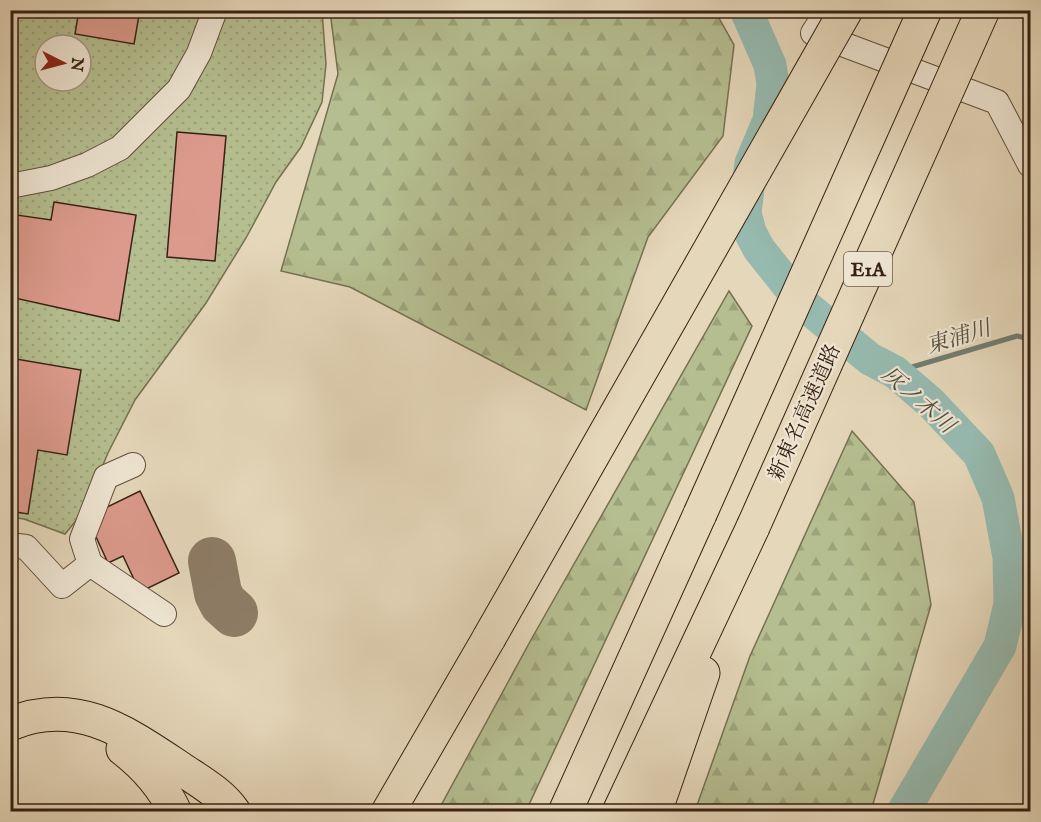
<svg xmlns="http://www.w3.org/2000/svg" width="1041" height="822" viewBox="0 0 1041 822" font-family="'IM FELL English','Noto Serif JP',serif">
<style>
.green{fill:url(#green-dots);stroke:#767051;stroke-width:1.5;fill-rule:evenodd}
.forest{fill:url(#forest-firs);stroke:#767051;stroke-width:1.5}
.lines{fill:none;stroke-linecap:round;stroke-linejoin:round}
.stream{stroke:#707d70;stroke-width:5}
.river{stroke:#96baaf;stroke-width:33}
.taxiway{stroke:#8e7c66;stroke-width:48}
.building{fill:#dc9a8c;stroke:#372112;stroke-width:1.5}
.minor-casing{stroke:#624e3c;stroke-width:26}
.highway-casing{stroke:#372112;stroke-width:35}
.minor{stroke:#eee5d2;stroke-width:24}
.highway{stroke:#e5d7ba;stroke-width:33}
.highway-bridge-casing{stroke:#372112;stroke-width:35;stroke-linecap:butt}
.highway-bridge{stroke:#e5d7ba;stroke-width:33}
.labels{text-anchor:middle;stroke-width:4.5;stroke-linejoin:round;paint-order:stroke}
.shield{fill:#eee5d2;stroke:#6e5c4c;stroke-width:1.5}
.shield-label{font-size:20px;font-weight:bold;fill:#372112}
.street-label{font-size:21px;fill:#372112;stroke:#eee5d2}
.water-label{font-size:22px;font-style:italic;fill:#544f41;stroke:#eee5d2}
</style>
<defs>
<pattern id="green-dots" width="8" height="8" patternUnits="userSpaceOnUse" patternTransform="scale(1.5)"><rect width="8" height="8" fill="#b5be90"/><path d="M2 2h.1M6 6h.1" fill="none" stroke="#9ca37b" stroke-width="1.8" stroke-linecap="round"/></pattern>
<pattern id="forest-firs" width="22" height="20" patternUnits="userSpaceOnUse" patternTransform="scale(1.5)"><rect width="22" height="20" fill="#b5be90"/><path d="M5 1l3.5 6h-7zM16 11l3.5 6h-7z" fill="#9ca37b"/></pattern>
</defs>
<rect width="100%" height="100%" fill="#e5d7ba"/>
<filter id="stains"><feTurbulence type="fractalNoise" baseFrequency=".00333" numOctaves="4"/><feColorMatrix values="0 0 0 0 .2 0 0 0 0 .09 0 0 0 0 .02 0 0 0 .5 -.17"/></filter>
<radialGradient id="worn" r=".72"><stop offset=".6" stop-color="#630" stop-opacity="0"/><stop offset="1" stop-color="#630" stop-opacity=".3"/></radialGradient>
<!-- green -->
<path class="green" d="M10 11H322L326 64 322 102 301 147 276 182 246 238 206 303 135 400 108 453 83 512 65 534 24 519 11 517ZM45 45H81V81H45Z"/>
<!-- forest -->
<g class="forest">
<polygon points="330,11 715,11 734,45 723,136 648,237 586,410 350,287 281,271 338,74"/>
<polygon points="729,291 752,326 526,811 438,811 532,638"/>
<polygon points="852,431 914,502 931,605 871,811 695,811 750,656"/>
</g>
<g class="lines">
<!-- stream -->
<polyline class="stream" points="895,372 1017,336 1030,339"/>
<!-- river -->
<polyline class="river" points="746,10 770,65 773,84 769,120 751,163 745,213 750,232 759,249 802,303 870,359 895,372 931,403 979,454 998,498 1009,557 1010,604 1000,646 903,812"/>
<!-- taxiway -->
<polyline class="taxiway" points="212,561 218,593 223,603 234,613"/>
</g>
<!-- building -->
<g class="building">
<polygon points="79,10 140,10 134,44 75,34"/>
<polygon points="177,132 226,136 215,261 167,257"/>
<polygon points="54,202 136,215 119,321 10,297 10,214 51,220"/>
<polygon points="10,358 81,370 67,455 38,450 28,514 10,511"/>
<polygon points="140,491 179,573 140,592 123,556 108,563 91,526 95,513"/>
</g>
<g class="lines">
<defs>
<g id="minor">
<polyline points="828,10 813,33 997,102 1030,165"/>
<polyline points="10,186 51,178 87,165 120,148 179,89 199,53 215,10"/>
<polyline points="10,545 26,547 62,586 90,564 164,614"/>
<polyline points="90,564 82,539 106,477 133,465"/>
</g>
<g id="highway">
<path d="M10 724C77 696 127 733 180 768 199 781 221 793 234 812"/>
<path d="M123 749C145 766 163 786 175 812"/>
<polyline points="388,812 489,638"/>
<polyline points="565,812 700,514"/>
<polyline points="619,812 753,527"/>
<polyline points="655,812 703,673"/>
</g>
</defs>
<!-- minor casing -->
<use href="#minor" class="minor-casing"/>
<!-- highway casing -->
<use href="#highway" class="highway-casing"/>
<!-- minor -->
<use href="#minor" class="minor"/>
<!-- highway -->
<use href="#highway" class="highway"/>
<defs>
<g id="highway-bridge">
<polyline points="700,514 925,10"/>
<polyline points="753,527 983,10"/>
<polyline points="489,638 846,10"/>
</g>
</defs>
<!-- highway-bridge casing -->
<use href="#highway-bridge" class="highway-bridge-casing"/>
<!-- highway-bridge -->
<use href="#highway-bridge" class="highway-bridge"/>
</g>
<g class="labels">
<!-- shield labels -->
<rect class="shield" x="844" y="252" width="48" height="34" rx="4.5"/>
<g class="shield-label">
<text x="868" y="276">E1A</text>
</g>
<!-- street labels -->
<g class="street-label">
<text transform="translate(804 412) rotate(-66)" y="7">新東名高速道路</text>
</g>
<!-- water labels -->
<g class="water-label">
<text transform="translate(958 336) rotate(-17)" y="8">東浦川</text>
<text transform="translate(919 399) rotate(41)" y="8">灰ノ木川</text>
</g>
</g>
<!-- margin -->
<rect width="1041" height="822" fill="none" stroke="#e5d7ba" stroke-width="36"/>
<rect x="12" y="12" width="1017" height="798" fill="none" stroke="#372112" stroke-width="3"/>
<rect x="18" y="18" width="1005" height="786" fill="none" stroke="#372112" stroke-width="1.5"/>
<!-- north arrow -->
<g transform="translate(63 63) rotate(96)"><circle r="28" fill="#eee5d2" stroke="#a59785" stroke-width="1.5"/>
<path d="M0-4.5L10 22L0 15L-10 22Z" fill="#8f2418"/>
<text y="-9" font-size="16" font-weight="bold" text-anchor="middle" fill="#372112">N</text>
</g>
<rect width="100%" height="100%" filter="url(#stains)"/>
<rect width="100%" height="100%" fill="url(#worn)"/>
</svg>
